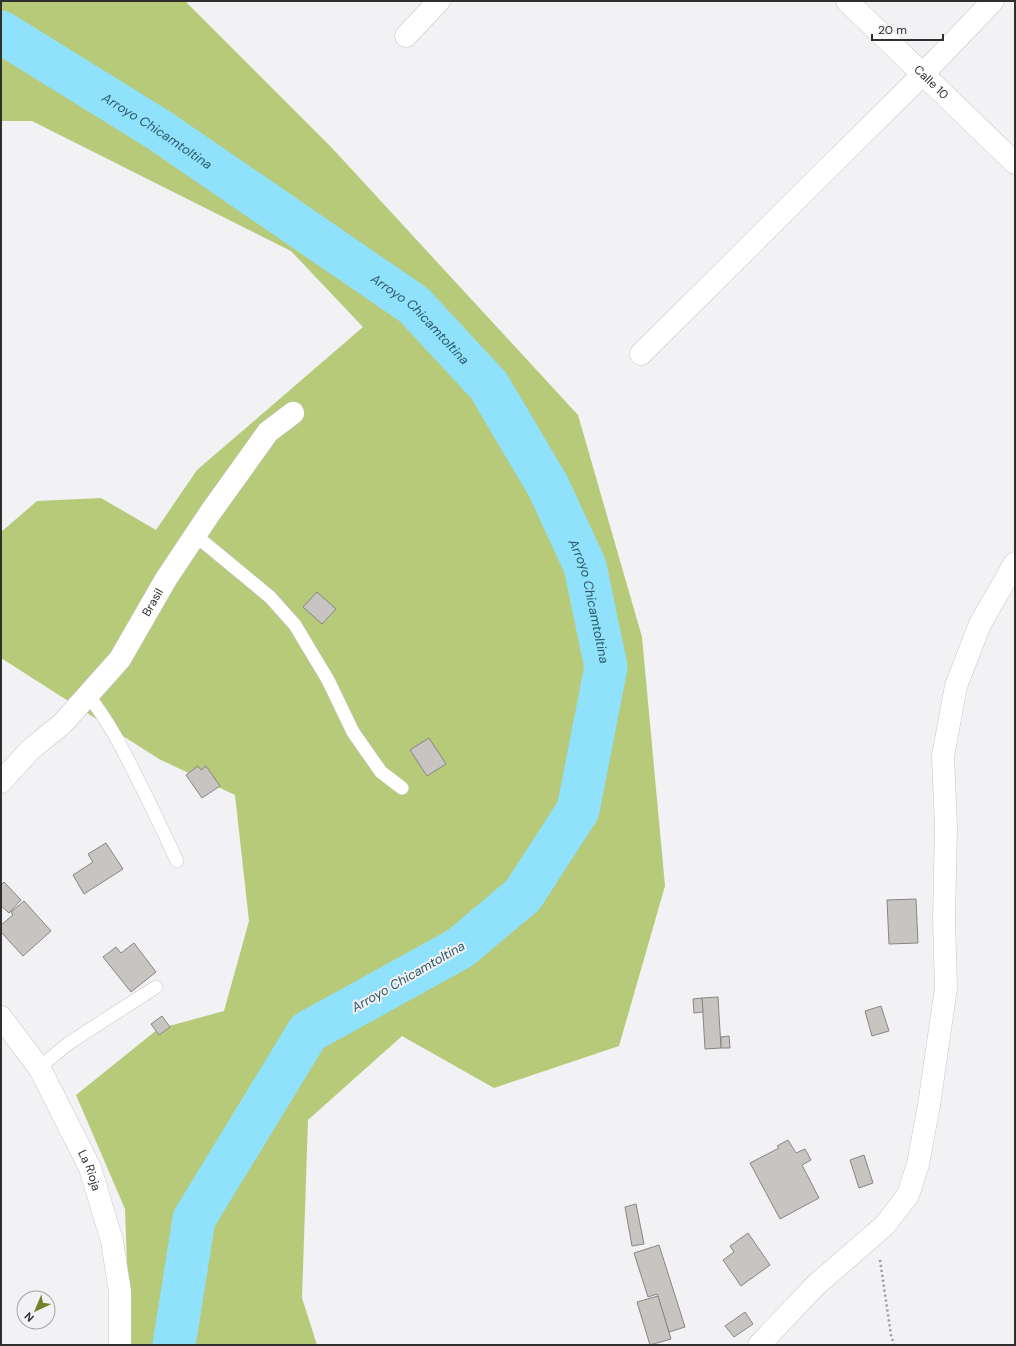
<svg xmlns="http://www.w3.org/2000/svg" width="1016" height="1346" viewBox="0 0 1016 1346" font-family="'DM Sans',sans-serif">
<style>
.forest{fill:#b6ca79}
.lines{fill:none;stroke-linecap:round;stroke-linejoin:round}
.river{stroke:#90e1fb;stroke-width:43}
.building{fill:#c7c4c2;stroke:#888584}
.service-casing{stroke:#c8c7ca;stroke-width:14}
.minor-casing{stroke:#c8c7ca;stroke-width:23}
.path{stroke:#989799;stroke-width:2.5;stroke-dasharray:2 3;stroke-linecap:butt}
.service{stroke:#fff;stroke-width:13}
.minor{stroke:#fff;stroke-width:22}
.labels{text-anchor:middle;stroke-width:4;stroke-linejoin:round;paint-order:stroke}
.street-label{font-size:12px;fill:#2f2f30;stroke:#f2f1f4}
.water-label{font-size:13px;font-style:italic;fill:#2a5966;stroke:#f2f1f4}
</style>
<rect width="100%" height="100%" fill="#f2f1f4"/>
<!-- forest -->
<polygon class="forest" points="1,1 185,1 332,148 578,415 642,637 665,886 619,1046 494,1088 402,1036 308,1120 302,1298 317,1345 130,1345 125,1209 76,1095 158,1029 224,1011 249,921 235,795 159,759 1,658 1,532 37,501 101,498 156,530 197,470 363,327 291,251 32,121 1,121"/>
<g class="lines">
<!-- river -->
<path class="river" id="s1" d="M1 32 159 130 414 305 489 386 548 486 585 566 606 667 578 810 523 895 460 948 308 1032 194 1219 174 1345"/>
</g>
<!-- building -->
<g class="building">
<polygon points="317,592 336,609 322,624 303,607"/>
<polygon points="429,738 446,764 427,776 410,750"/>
<polygon points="198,766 201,770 206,766 220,786 202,798 186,775"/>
<polygon points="106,843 123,869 84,894 73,875 93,862 88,854"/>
<polygon points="4,882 21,900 9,913 1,906 1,885"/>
<polygon points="916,899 918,943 889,944 887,900"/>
<polygon points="24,901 51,931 23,956 1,932 1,925 13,915 11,912"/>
<polygon points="134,943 156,972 131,992 103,957 116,947 121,953"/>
<polygon points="718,997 721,1048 705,1049 702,998"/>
<polygon points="702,998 703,1012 694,1013 693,999"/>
<polygon points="881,1006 889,1031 872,1036 865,1011"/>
<polygon points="162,1016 170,1027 159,1035 151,1024"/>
<polygon points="729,1036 730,1048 721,1048 721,1037"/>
<polygon points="788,1140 796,1153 805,1149 811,1160 802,1165 819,1198 780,1219 750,1163 779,1148 777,1146"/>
<polygon points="864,1155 873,1183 859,1188 850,1160"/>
<polygon points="636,1204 644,1244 632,1246 625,1207"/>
<polygon points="748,1233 770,1265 741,1286 723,1260 734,1252 730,1246"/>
<polygon points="659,1245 685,1327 669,1332 657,1294 648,1297 634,1253"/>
<polygon points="658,1296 671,1339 650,1345 637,1302"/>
<polygon points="745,1312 753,1324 734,1337 725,1326"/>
</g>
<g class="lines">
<defs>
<g id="service">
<polyline points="195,535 270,597 295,625 328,680 353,732 381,772 402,788"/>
<path d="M87 694C108 720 123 749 137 778 151 805 164 833 177 861"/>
<polyline points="40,1069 46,1062 69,1043 156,987"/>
</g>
<g id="minor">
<path id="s2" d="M847 1 1015 163"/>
<polyline points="406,36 439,1"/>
<polyline points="641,354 922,75 993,1"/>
<path id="s3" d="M1 782 30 750 63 723 120 659 166 579 210 513 268 432 293 413"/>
<path id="s4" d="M1 1017 40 1069 90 1168 112 1241 120 1292V1345"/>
<polyline points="759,1345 816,1285 885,1225 908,1195 918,1164 929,1105 946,988 944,920 946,827 943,756 956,686 980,624 1015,563"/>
</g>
</defs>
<!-- service casing -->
<use href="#service" class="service-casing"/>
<!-- minor casing -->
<use href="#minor" class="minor-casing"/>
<!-- path -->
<polyline class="path" points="880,1260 891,1335 894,1345"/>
<!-- service -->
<use href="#service" class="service"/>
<!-- minor -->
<use href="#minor" class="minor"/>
</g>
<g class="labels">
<!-- street labels -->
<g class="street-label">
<text dy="4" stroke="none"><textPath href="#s2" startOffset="117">Calle 10</textPath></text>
<text dy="4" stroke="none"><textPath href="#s3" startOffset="237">Brasil</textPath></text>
<text dy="4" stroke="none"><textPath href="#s4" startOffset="178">La Rioja</textPath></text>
</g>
<!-- water labels -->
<g class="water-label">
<text dy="5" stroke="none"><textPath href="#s1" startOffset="185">Arroyo Chicamtoltina</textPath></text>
<text dy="5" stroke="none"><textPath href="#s1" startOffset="509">Arroyo Chicamtoltina</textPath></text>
<text dy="5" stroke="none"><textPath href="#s1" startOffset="845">Arroyo Chicamtoltina</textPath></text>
<text transform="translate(408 976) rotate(-30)" y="5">Arroyo Chicamtoltina</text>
</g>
</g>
<!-- border -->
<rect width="1016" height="1346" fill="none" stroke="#2f2f30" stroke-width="4"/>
<!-- north arrow -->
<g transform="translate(36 1310) rotate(224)"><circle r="19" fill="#f2f1f4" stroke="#a4a3a6"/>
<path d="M0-3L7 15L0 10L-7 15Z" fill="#75802d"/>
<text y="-6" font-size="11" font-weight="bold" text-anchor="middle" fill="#2f2f30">N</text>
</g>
<!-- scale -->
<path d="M872 34v6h71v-6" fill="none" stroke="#2f2f30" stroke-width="2"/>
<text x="878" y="34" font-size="12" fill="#2f2f30" stroke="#f2f1f4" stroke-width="3" paint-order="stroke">20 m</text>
</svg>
